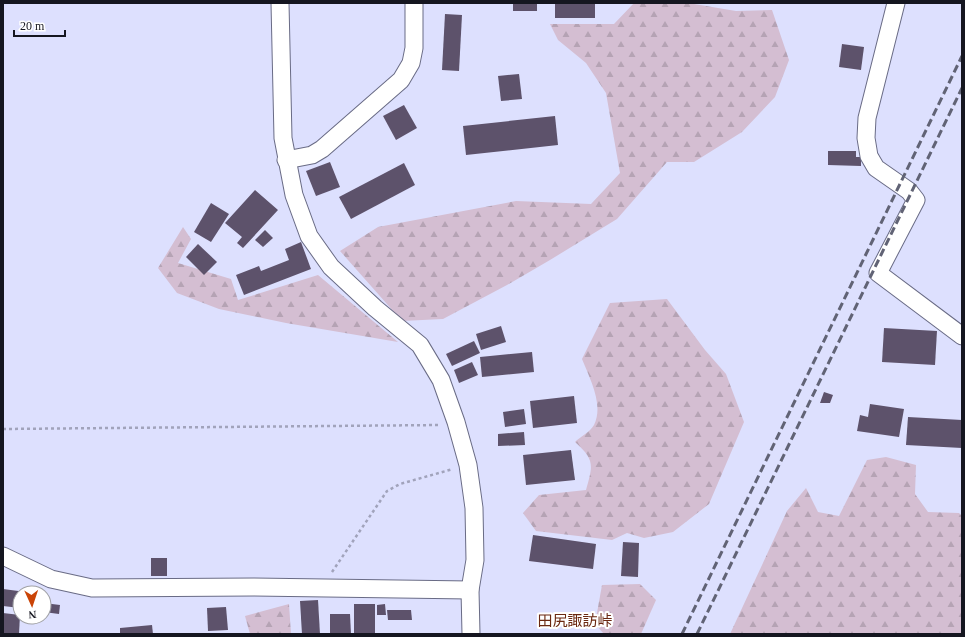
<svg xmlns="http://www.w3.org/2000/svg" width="965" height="637" viewBox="0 0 965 637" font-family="'Times New Roman','Noto Sans JP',serif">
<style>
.forest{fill:url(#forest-firs)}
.building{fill:#5d526b}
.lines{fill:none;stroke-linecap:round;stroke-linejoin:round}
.street-casing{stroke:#696b85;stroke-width:19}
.path{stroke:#a1a3bb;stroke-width:2.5;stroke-dasharray:3 3;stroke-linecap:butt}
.street{stroke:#fff;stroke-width:17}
.rail{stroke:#616375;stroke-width:3;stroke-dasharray:8 4;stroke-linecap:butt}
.labels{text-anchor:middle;stroke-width:4;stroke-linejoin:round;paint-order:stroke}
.quarter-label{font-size:15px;fill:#6b2912;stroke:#fff}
</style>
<defs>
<pattern id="forest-firs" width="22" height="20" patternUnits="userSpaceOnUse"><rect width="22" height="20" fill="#d4bed2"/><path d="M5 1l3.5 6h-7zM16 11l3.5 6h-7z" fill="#b5a3b4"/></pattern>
</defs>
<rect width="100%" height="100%" fill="#dde0fe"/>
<!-- forest -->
<g class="forest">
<polygon points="634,3 688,3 736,11 772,10 789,60 775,97 742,132 694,162 667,162 617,219 550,260 507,285 443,319 402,321 340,251 378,227 516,201 591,204 620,173 606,93 586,63 558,40 550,24 614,24"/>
<polygon points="183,227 191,239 178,263 231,279 238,300 318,275 398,342 286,323 219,309 177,293 158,268"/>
<path d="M667 299 705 350 726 374 744 422 709 504 673 532 644 538 627 533 612 540 536 531 523 513 539 495 586 490C593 465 595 460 575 442 580 437 590 432 594 425 604 405 590 379 582 359L610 303Z"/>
<polygon points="886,457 916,465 915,494 928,512 959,513 962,516 962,634 730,634 787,511 806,488 818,512 839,516 867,460"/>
<polygon points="640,584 656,600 641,634 604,634 595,624 602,585"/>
<polygon points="289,604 291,634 250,634 245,616"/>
</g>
<!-- building -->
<g class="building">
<rect x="513" y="3" width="24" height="8"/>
<rect x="555" y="3" width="40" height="15"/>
<polygon points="445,14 462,15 459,71 442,70"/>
<polygon points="842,44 864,47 861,70 839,67"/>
<polygon points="519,74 522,99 501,101 498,76"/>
<polygon points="404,105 417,128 396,140 383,116"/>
<polygon points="555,116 558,145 466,155 463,126"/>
<polygon points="828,151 856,151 856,157 861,157 861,166 828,165"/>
<polygon points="330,162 340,187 316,196 306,171"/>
<polygon points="404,163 415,185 351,219 339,197"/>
<polygon points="255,190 278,210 243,248 237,243 242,237 225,223"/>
<polygon points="211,203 229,214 211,242 194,232"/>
<polygon points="265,230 273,238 263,247 255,240"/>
<polygon points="301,242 311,269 244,295 236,275 259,266 261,271 289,260 285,249"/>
<polygon points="198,244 217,262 204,275 186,257"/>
<polygon points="501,326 506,342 481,350 476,334"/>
<polygon points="884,328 937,331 935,365 882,362"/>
<polygon points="474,341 480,353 452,366 446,354"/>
<polygon points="532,352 534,372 482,377 480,357"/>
<polygon points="472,362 478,375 459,383 454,370"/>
<polygon points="824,392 833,395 830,403 820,403"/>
<polygon points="574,396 577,423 533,428 530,401"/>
<polygon points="870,404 904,409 899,437 857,431 860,415 868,417"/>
<polygon points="524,409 526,424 505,427 503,412"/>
<polygon points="908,417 962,420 962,448 906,445"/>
<polygon points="524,432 525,445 498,446 498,434"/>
<polygon points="571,450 575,480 526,485 523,455"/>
<polygon points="533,535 596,544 593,569 529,561"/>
<polygon points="623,542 639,543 638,577 621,576"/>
<rect x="151" y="558" width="16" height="18"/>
<polygon points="3,589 26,592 20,593 20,608 3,606"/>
<polygon points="318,600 320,634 302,634 300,601"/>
<polygon points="44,603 60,605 59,614 44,612"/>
<rect x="354" y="604" width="21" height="30"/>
<polygon points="385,604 386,615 377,615 377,605"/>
<polygon points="226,607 228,630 208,631 207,608"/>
<polygon points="387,610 411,610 412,620 388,620"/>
<polygon points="3,613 20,615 19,634 3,634"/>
<polygon points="330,614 350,614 351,634 330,634"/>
<polygon points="152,625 153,634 120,634 120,628"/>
</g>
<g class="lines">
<defs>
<g id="street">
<polyline points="280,3 283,138 294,195 309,236 331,267 375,308 420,345 441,380 456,422 468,465 474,508 475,560 470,590 471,634"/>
<polyline points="896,3 867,118 866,138 869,156 876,168 909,191 916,200 878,273 962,336"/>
<polyline points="286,160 312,155 322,149 401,80 411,63 414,48 414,3"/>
<polyline points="3,556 51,579 92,588 254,587 470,590"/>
</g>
</defs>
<!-- street casing -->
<use href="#street" class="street-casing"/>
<!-- path -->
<g class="path">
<polyline points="3,429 440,425"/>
<polyline points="332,572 387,491 400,484 453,469"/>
</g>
<!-- street -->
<use href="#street" class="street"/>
<!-- rail -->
<g class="rail">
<polyline points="682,634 962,56"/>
<polyline points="697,634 962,88"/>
</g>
</g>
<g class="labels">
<!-- quarter labels -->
<g class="quarter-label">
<text x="575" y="626">田尻諏訪峠</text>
</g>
</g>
<!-- border -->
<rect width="965" height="637" fill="none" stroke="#151620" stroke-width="8"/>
<!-- north arrow -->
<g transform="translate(32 605) rotate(177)"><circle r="19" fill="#ffffff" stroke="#a1a2a6"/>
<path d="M0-3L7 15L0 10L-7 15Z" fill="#ca4407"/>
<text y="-6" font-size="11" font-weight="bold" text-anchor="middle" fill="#151620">N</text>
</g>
<!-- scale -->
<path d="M14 30v6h51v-6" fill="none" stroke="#151620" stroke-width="2"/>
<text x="20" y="30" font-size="12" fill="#151620" stroke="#ffffff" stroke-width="3" paint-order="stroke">20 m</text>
</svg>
